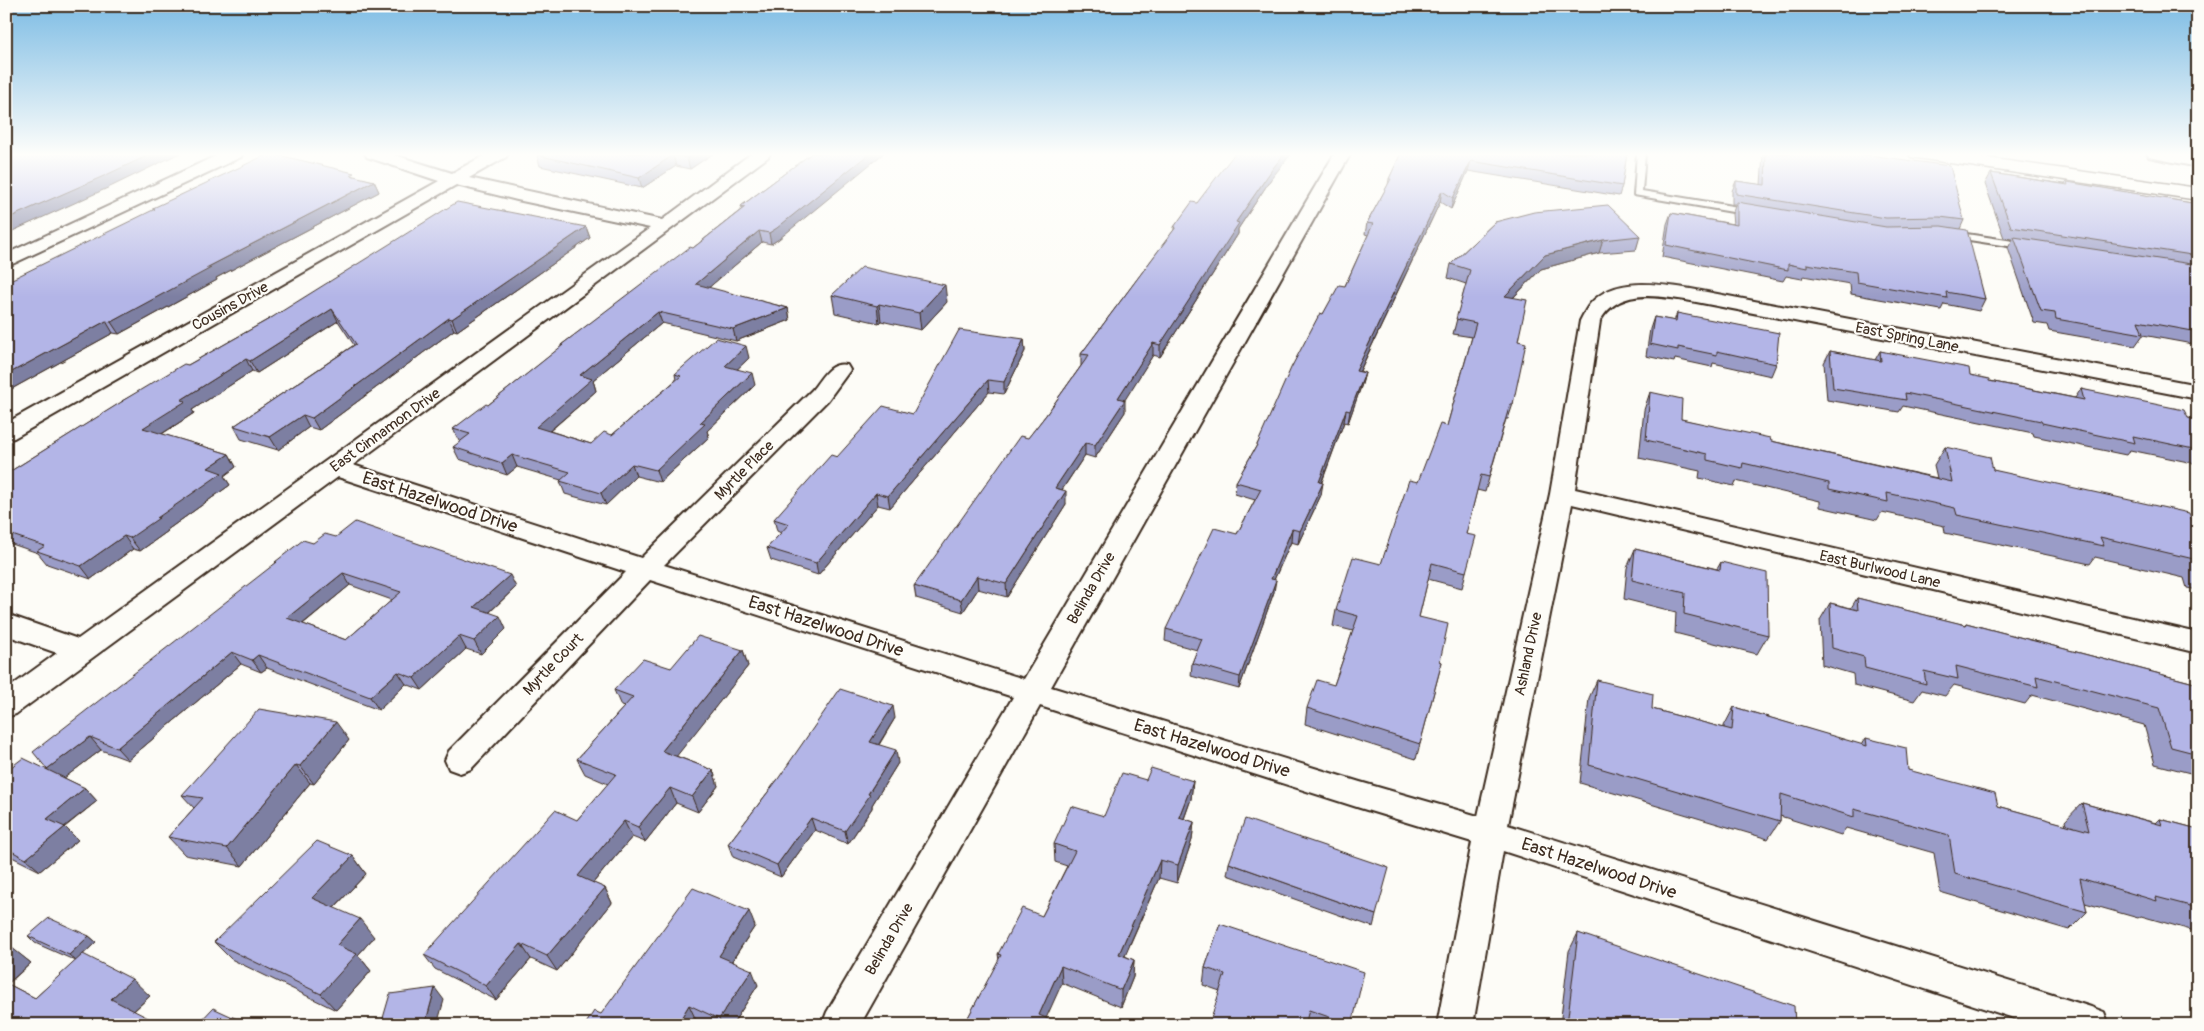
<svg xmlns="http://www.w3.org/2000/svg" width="2204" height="1031" viewBox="0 0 2204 1031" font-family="Pangolin,sans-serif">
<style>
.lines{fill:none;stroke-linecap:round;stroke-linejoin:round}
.service-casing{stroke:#3b2a1e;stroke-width:4}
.minor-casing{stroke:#3b2a1e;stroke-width:4}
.secondary-casing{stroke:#3b2a1e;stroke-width:3}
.service{fill:#fdfcf7;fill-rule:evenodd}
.minor{fill:#fdfcf7;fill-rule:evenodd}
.secondary{fill:#fdfcf7;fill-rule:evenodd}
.wall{fill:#9a9cc7;stroke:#3b2a1e;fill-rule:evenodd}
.shaded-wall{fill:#7d7fa2;stroke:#3b2a1e}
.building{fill:#b3b5e7;stroke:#3b2a1e;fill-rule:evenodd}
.labels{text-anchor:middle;stroke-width:4.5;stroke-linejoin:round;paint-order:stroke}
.street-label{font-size:15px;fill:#3b2a1e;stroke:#fdfcf7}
.near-street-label{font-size:18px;fill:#3b2a1e;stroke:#fdfcf7}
</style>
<rect width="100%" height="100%" fill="#fdfcf7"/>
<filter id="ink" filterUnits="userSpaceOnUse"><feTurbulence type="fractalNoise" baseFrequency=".02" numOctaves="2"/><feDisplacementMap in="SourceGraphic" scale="10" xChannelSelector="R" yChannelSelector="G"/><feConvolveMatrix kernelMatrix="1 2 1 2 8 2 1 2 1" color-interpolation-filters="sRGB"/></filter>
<g filter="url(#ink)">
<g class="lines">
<defs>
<g id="service">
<polygon points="1637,153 1645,153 1642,191 1750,209 1755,212 1750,215 1634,195"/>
<polygon points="1953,232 2027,243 2032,246 2027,249 1950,237 1948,235"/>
</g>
<g id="minor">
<polygon points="222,153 243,153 241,157 6,267 6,254"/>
<path d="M365 153H388L452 173 489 153H508L506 157 469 178 662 220 752 153H770L768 157 353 465 641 558 812 390C822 378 829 361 847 365L850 370 828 400 664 565 1024 679 1335 153H1351L1051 687 1360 782 1478 816 1550 494 1580 321C1583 315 1586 309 1590 304 1614 276 1659 284 1691 289L2198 385V399L1691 301C1658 296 1619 287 1600 321L1575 489 2198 633V653L1572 504 1508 825 2091 1007 2104 1012 2109 1025H2035L1503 851 1473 1025H1437L1472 842 1360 808 1040 706 860 1025H822L827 1012 1013 697 650 580 471 769 460 773 449 769 445 760 449 751 626 572 338 477 16 714 6 717V690L57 653 6 635V614L78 639 650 228 517 200 456 185 14 438 6 440V423L439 181 367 157Z"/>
<polygon points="2147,153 2177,153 2198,157 2198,167 2149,157"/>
</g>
<polygon id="secondary" points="1908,153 1952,153 2198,188 2198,200 1917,158 1911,157"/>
</defs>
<!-- service casing -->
<use href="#service" class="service-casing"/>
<!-- minor casing -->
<use href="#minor" class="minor-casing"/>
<!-- secondary casing -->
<use href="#secondary" class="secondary-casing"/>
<!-- service -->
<use href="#service" class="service"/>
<!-- minor -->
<use href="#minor" class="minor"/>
<!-- secondary -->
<use href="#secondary" class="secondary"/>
</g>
<!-- wall -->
<g class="wall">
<polygon points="714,153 690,169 676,166 642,188 540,166 537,155"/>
<polygon points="812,153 779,239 771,244 762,242 708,288 788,308 790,320 736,341 662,323 593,380 596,391 550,431 591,444 612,435 676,380 675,374 749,358 737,369 755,385 707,431 709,437 660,482 636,476 606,505 565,494 560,481 561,480 517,467 507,475 459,459 453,447 461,442 459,441 453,429 488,405 561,347 561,345 693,248 742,209 741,206"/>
<polygon points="1401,153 1627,153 1622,186 1619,196 1468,171 1451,209 1440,202 1360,371 1365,373 1362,384 1348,423 1344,422 1322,482 1321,495 1298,544 1291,542 1274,580 1274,592 1239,689 1191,676 1192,663 1197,650 1165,641 1166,629 1237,534 1255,500 1235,494 1236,482 1257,445 1323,314 1345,286 1368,235 1365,234 1367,223 1388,185 1389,179"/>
<polygon points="1763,153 1855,153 1964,220 1960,229 1985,299 1979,311 1944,304 1941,310 1851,294 1850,284 1803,276 1802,279 1786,276 1783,281 1662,257 1667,224 1671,213 1733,224 1732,214 1736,204 1732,204 1732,191 1736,181 1761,185"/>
<polygon points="1991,173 2065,184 2067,182 2198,204 2198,345 2143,335 2135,346 2049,331 2047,325 2034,323 2008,248 2013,239 2004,238 1985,184"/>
<polygon points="356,177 374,181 379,192 216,278 217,280 119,334 113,333 6,392 153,210 153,208"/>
<polygon points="1271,179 1238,229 1238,234 1160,357 1153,355 1124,400 1125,412 1095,458 1085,455 1062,490 1066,504 1007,597 978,589 963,612 916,598 914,586 1046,415 1081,366 1081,354 1174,230 1174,227 1197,203"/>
<polygon points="1495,222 1640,236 1636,250 1599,253 1541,269 1513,298 1518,341 1513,404 1508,419 1506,419 1485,492 1477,490 1466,534 1466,572 1462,588 1428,579 1419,617 1440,661 1442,662 1416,759 1305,724 1307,708 1334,685 1353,631 1333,626 1336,610 1381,564 1418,482 1447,426 1472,337 1453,334 1466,284 1448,278 1451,264"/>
<polygon points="586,227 590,238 457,331 454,330 319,430 309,427 278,450 241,439 234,426 354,345 338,321 257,373 252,371 192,410 194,413 162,434 229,454 236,467 224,476 230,485 167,530 168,531 140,551 133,549 91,579 47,564 38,553 6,542 6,474 122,402 122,401 188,365 271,318"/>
<polygon points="832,295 947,302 921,330 881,321 879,323 835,313"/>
<polygon points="1677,313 1776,364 1771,376 1713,363 1712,367 1675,359 1674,362 1646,356 1650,329 1654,317 1674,321"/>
<polygon points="1024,339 1025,351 1004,394 989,392 890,508 878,505 818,575 771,560 767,548 781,533 777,531 774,519 837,457 913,414"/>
<polygon points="1830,351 1875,360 1880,351 1970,375 1989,381 2075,398 2081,389 2188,418 2198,420 2198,464 2130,450 2126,455 2034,436 2033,433 1903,406 1899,412 1827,400 1824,363"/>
<polygon points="1650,392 1681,419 1771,441 1937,478 1934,465 1945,447 1993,470 2198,535 2198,590 2187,588 2184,578 2095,557 2090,564 1945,533 1944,526 1882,512 1877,520 1820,507 1820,501 1736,481 1734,486 1699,478 1700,471 1639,458 1644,410"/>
<path d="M313 543 516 587 489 613 506 629 481 654 466 649 422 690 406 684 379 710 267 668 261 672 241 664 128 760 101 750 64 778 85 788 97 801 65 827 78 840 40 871 6 854V771L47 770 276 563 275 562ZM350 585 392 600 346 640 303 624Z"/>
<polygon points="1635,549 1717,569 1721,562 1768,635 1757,654 1675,633 1676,612 1624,599 1627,568"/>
<polygon points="1857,598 1965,625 1966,623 2198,684 2198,775 2155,764 2144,725 2032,695 2025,704 1954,685 1945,696 1922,690 1914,701 1854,685 1853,674 1822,665 1820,620 1830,603 1851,608"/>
<polygon points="743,650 748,666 676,756 713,770 718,786 698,812 676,803 645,842 632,837 593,883 605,888 612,903 557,971 531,959 496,1000 435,969 424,955 577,820 608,784 585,774 577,759 624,707 621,706 614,690 671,668"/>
<polygon points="1597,680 1652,709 1724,728 1724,726 1734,707 1861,745 1866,738 1908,770 1998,806 2066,825 2065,821 2082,803 2156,823 2160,819 2198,829 2198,932 2141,916 2138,918 2085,903 2087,912 2069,930 1940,892 1934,853 1846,828 1841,835 1780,816 1780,821 1768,839 1580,783 1589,698"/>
<polygon points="895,718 879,745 898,763 872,805 872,808 848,844 815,830 781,877 733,857 728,844 778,779"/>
<polygon points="349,740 314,784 310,783 242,866 185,855 168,837 194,808 182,795"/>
<polygon points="1146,780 1193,781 1191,799 1184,819 1194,822 1192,840 1177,883 1159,878 1125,956 1134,960 1133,977 1121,1007 1062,983 964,1025 999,960 998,954 1042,916 1067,866 1055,862 1054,844 1104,816"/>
<polygon points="353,856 366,874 334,908 374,937 358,955 371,971 336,1010 231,959 214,942"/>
<polygon points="1229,863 1376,915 1373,927 1227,875"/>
<polygon points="1220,924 1352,1025 1209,1025 1220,991 1203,985 1205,968"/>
<polygon points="755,926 732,961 758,985 732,1025 706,1025 696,1020 601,1014"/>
<polygon points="1578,933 1795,1025 1560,1025 1569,951"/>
<polygon points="28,936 89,936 96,942 80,957 150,996 134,1011 6,1025 6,944 31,963 8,984 35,998 76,961 35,943"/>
</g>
<!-- shaded-wall -->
<g class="shaded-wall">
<polygon points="153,153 180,153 112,186 6,234 6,219"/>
<polygon points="695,153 714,153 690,169 687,158"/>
<polygon points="870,153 884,153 779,239 771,244 769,233"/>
<polygon points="1285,153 1292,153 1271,179 1238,229 1238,234 1160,357 1160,345 1236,222 1273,168"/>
<polygon points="673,155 676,166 642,188 639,178"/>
<polygon points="1471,161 1468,171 1451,209 1453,198"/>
<polygon points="374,181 379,192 216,278 217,280 119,334 111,322 206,268"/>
<polygon points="1442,191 1440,202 1354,383 1356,371"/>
<polygon points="586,227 590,238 457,331 452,319"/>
<polygon points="759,231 762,242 699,296 696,284"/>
<polygon points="1603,240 1599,253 1541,269 1501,310 1505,296 1545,255"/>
<polygon points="945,285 947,302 921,330 919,313"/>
<polygon points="879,304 881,321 879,323 877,306"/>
<polygon points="788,308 790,320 736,341 733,329"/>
<polygon points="332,309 338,321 257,373 250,361"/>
<polygon points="658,312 662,323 593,380 596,391 540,439 536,427 580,375"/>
<polygon points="449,318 454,330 319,430 312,418"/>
<polygon points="106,321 113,333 6,392 6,375"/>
<polygon points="1024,339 1025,351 1004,394 1004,382"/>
<polygon points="1153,343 1153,355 1118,411 1118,398"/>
<polygon points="746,346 749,358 728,378 725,366"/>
<polygon points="246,359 252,371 192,410 194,413 152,440 143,428 181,400"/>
<polygon points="752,373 755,385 707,431 709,437 660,482 656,470 700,423"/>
<polygon points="1365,373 1362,384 1348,423 1350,411"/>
<polygon points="988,380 989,392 890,508 888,496"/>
<polygon points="1125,400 1125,412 1095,458 1095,445"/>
<polygon points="1346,410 1344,422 1317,494 1319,482"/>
<polygon points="303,415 309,427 278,450 270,437"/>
<polygon points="1085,443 1085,455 1055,500 1055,488"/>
<polygon points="229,454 236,467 224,476 230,485 167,530 168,531 140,551 130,538 208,468"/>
<polygon points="512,455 517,467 507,475 502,463"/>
<polygon points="632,464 636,476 606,505 601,493"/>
<polygon points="1323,483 1321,495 1298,544 1300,531"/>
<polygon points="1066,491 1066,504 1007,597 1006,584"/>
<polygon points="876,493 878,505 818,575 816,563"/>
<polygon points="1292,529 1291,542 1269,591 1271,579"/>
<polygon points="124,536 133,549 91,579 81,566"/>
<polygon points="343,573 350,585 295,630 287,618"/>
<polygon points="510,575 516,587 481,620 474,607"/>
<polygon points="977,576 978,589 963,612 961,600"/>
<polygon points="1276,580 1274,592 1239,689 1240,677"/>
<polygon points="500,616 506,629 481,654 474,641"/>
<polygon points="459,636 466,649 422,690 414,678"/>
<polygon points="743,650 748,666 668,767 662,751"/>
<polygon points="232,652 241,664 128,760 117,748"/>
<polygon points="258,655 267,668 261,672 252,660"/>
<polygon points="398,672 406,684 379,710 370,697"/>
<polygon points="893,706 895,718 872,755 870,742"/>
<polygon points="336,722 349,740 314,784 300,766"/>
<polygon points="90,737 101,750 59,782 47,769"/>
<polygon points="896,750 898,763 872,805 872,808 848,844 845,831"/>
<polygon points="296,765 310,783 242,866 227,848"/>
<polygon points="713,770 718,786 698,812 692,797"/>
<polygon points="1193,781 1191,799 1178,835 1179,817"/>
<polygon points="85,788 97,801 59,831 47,819"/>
<polygon points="670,788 676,803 645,842 638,827"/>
<polygon points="811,818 815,830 781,877 777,865"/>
<polygon points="624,821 632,837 586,891 578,876"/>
<polygon points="1194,822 1192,840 1177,883 1178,865"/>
<polygon points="65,827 78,840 40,871 26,859"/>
<polygon points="353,856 366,874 327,915 312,898"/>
<polygon points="1160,860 1159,878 1118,971 1119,954"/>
<polygon points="605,888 612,903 557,971 547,956"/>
<polygon points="749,911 755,926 725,971 719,956"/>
<polygon points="360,919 374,937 358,955 371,971 336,1010 321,994 337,945"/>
<polygon points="89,936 96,942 76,961 69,955"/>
<polygon points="521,944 531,959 496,1000 486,986"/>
<polygon points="11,947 31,963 6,985 6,951"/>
<polygon points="1134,960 1133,977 1121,1007 1121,990"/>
<polygon points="1061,966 1062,983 1043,1025 1039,1015"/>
<polygon points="752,970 758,985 732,1025 722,1025 719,1019"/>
<polygon points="132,979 150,996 129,1015 111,999"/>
<polygon points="435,988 444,1000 437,1025 425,1025"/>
<polygon points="689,1005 696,1020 693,1025 677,1025"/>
</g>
<!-- building -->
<g class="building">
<polygon points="6,153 153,153 106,175 6,219"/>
<polygon points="270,153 354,173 350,175 374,181 206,268 211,268 111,322 106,321 6,375 6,282 155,209 153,208"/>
<polygon points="541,153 695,153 687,158 673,155 639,178 537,155"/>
<polygon points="812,153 870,153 777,228 769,233 759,231 696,284 788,308 733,329 658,312 580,375 592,379 536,427 591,444 604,432 612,435 681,376 675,374 716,338 746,346 725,366 752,373 700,423 705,424 656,470 632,464 601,493 560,481 570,472 512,455 502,463 453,447 470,434 453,429 486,404 488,405 563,345 561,345 690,247 693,248 745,207 741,206"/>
<polygon points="1235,153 1285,153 1273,168 1236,222 1239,223 1160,345 1153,343 1118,398 1125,400 1095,445 1085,443 1055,488 1066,491 1006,584 977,576 961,600 914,586 1020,436 1028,438 1046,415 1089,355 1081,354 1176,227 1174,227 1192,202 1197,203"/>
<polygon points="1401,153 1627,153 1622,186 1471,161 1453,198 1442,191 1356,371 1365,373 1350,411 1346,410 1319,482 1323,483 1300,531 1292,529 1271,579 1276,580 1240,677 1192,663 1202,639 1166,629 1214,528 1237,534 1261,489 1236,482 1257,445 1291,368 1320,313 1323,314 1339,285 1345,286 1373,224 1367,223 1391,179 1389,179"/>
<polygon points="1766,153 1855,153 1950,166 1964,220 1940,217 1886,218 1736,194 1736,181 1765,185"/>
<polygon points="1991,173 2068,185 2067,182 2198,204 2198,256 2011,227"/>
<polygon points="457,202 586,227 452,319 449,318 312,418 303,415 270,437 234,426 356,344 332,309 250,361 246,359 181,400 186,401 143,428 229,454 208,468 222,473 157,518 159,518 130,538 124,536 81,566 37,551 45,546 6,533 6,474 123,401 122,401 184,364 188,365 271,318"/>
<polygon points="1737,202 1886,227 1941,226 1967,230 1985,299 1946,292 1947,298 1857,282 1856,272 1807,264 1807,268 1788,264 1788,270 1666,245 1671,213 1737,225"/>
<polygon points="1608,205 1640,236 1603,240 1545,255 1505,296 1527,300 1518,341 1526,343 1513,404 1510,404 1489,477 1481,475 1466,534 1476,536 1466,572 1432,563 1419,617 1448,624 1440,661 1442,662 1420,744 1307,708 1317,680 1334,685 1358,616 1336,610 1353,557 1381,564 1409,480 1418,482 1440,424 1447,426 1476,323 1456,319 1470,270 1451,264 1495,222 1534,212"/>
<polygon points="2014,237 2198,265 2198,332 2138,321 2143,334 2056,319 2055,313 2041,311"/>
<polygon points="862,267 945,285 919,313 879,304 877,306 832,295"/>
<polygon points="1677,313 1779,333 1776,364 1717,351 1717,355 1678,347 1678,350 1650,344 1654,317 1676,321"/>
<polygon points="959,330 1024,339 1004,382 988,380 888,496 876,493 816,563 767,548 789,524 774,519 831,455 837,457 883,406 913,414"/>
<polygon points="1830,351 1881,361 1880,351 1969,368 1970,375 1989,379 1989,381 2084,400 2081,389 2184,410 2188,418 2198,420 2198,450 2133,436 2135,443 2042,423 2041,421 1905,393 1906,400 1833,388"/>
<polygon points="1650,392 1682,399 1681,419 1770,438 1771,441 1952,482 1945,447 1990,457 1993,470 2189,513 2198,535 2198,560 2100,537 2104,546 1957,515 1955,508 1887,493 1888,502 1829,489 1829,483 1743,463 1742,468 1707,460 1707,454 1646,440"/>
<path d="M355 522 510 575 474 607 500 616 474 641 459 636 414 678 398 672 370 697 258 655 252 660 232 652 117 748 90 737 47 769 33 752 277 562H275L303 540 313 543 325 534 336 537ZM343 573 401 592 346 640 287 618Z"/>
<polygon points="1635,549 1720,570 1721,562 1767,573 1768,635 1684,614 1685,593 1632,580"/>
<polygon points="1857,598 1966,625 1966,623 2198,684 2198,754 2171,747 2159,708 2036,676 2038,687 1956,666 1958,679 1924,671 1926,684 1865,668 1864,657 1832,648 1830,603 1858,610"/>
<polygon points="698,636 743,650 662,751 713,770 692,797 670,788 638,827 624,821 578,876 605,888 547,956 521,944 486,986 424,955 555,810 577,820 616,774 577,759 633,697 614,690 643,659 671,668"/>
<polygon points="1597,680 1653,694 1652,709 1732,730 1734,707 1867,746 1866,738 1906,748 1908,770 1995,793 1998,806 2089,831 2082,803 2162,825 2160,819 2198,829 2198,908 2156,897 2157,901 2080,878 2087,912 1955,874 1949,835 1854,809 1854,817 1781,794 1780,821 1589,765"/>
<polygon points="840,689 893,706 870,742 896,750 868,794 870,795 845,831 811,818 777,865 728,844 778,779"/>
<polygon points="259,709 336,722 300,766 296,765 227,848 168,837 203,798 182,795"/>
<polygon points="23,758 85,788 47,819 65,827 26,859 6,848 6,771"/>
<polygon points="1151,768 1193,781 1179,817 1194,822 1178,865 1160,860 1119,954 1134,960 1121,990 1061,966 1039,1015 1062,1025 964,1025 1001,955 998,954 1022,908 1042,916 1075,851 1054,844 1071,806 1104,816 1122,773 1146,780"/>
<polygon points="1245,819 1389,868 1376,915 1229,863"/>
<polygon points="317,841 353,856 312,898 360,919 337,945 357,954 321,994 214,942"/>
<polygon points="693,888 749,911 719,956 752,970 719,1019 689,1005 677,1025 585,1025 594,1011 601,1014"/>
<polygon points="49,918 89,936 69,955 28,936"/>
<polygon points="1220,924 1364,972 1352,1025 1309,1010 1305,1025 1209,1025 1225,974 1205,968"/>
<polygon points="1578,933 1794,1006 1795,1025 1567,1025"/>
<polygon points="6,944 11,947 6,951"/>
<polygon points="83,954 132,979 111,999 162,1025 6,1025 6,983 35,998"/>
<polygon points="435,988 425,1025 381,1025 390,994"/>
<polygon points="213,1008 250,1025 197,1025"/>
</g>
</g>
<!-- sky -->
<linearGradient id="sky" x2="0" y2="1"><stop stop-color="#7dbce4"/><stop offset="0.52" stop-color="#fefefb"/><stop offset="1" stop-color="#fefefb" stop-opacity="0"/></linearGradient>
<rect width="2204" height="297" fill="url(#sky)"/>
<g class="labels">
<!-- street labels -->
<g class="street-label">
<text transform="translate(230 306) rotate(-29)" y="5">Cousins Drive</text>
<text transform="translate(1907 337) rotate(11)" y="5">East Spring Lane</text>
<text transform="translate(385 430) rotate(-36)" y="5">East Cinnamon Drive</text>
<text transform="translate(744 470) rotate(-45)" y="5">Myrtle Place</text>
<text transform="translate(1880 569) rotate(13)" y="5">East Burlwood Lane</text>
<text transform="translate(1091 588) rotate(-60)" y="5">Belinda Drive</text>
<text transform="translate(1528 654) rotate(-78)" y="5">Ashland Drive</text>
<text transform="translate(553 664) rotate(-46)" y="5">Myrtle Court</text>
<text transform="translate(889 939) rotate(-60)" y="5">Belinda Drive</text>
</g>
<!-- near-street labels -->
<g class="near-street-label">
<text transform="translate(440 502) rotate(18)" y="6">East Hazelwood Drive</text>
<text transform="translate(826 626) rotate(18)" y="6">East Hazelwood Drive</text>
<text transform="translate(1212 748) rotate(17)" y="6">East Hazelwood Drive</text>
<text transform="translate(1599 868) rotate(18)" y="6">East Hazelwood Drive</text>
</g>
</g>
<!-- margin -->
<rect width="2204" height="1031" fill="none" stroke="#fdfcf7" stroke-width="25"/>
<rect x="12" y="12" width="2179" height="1006" fill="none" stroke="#3b2a1e" stroke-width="2" filter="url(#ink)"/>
</svg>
